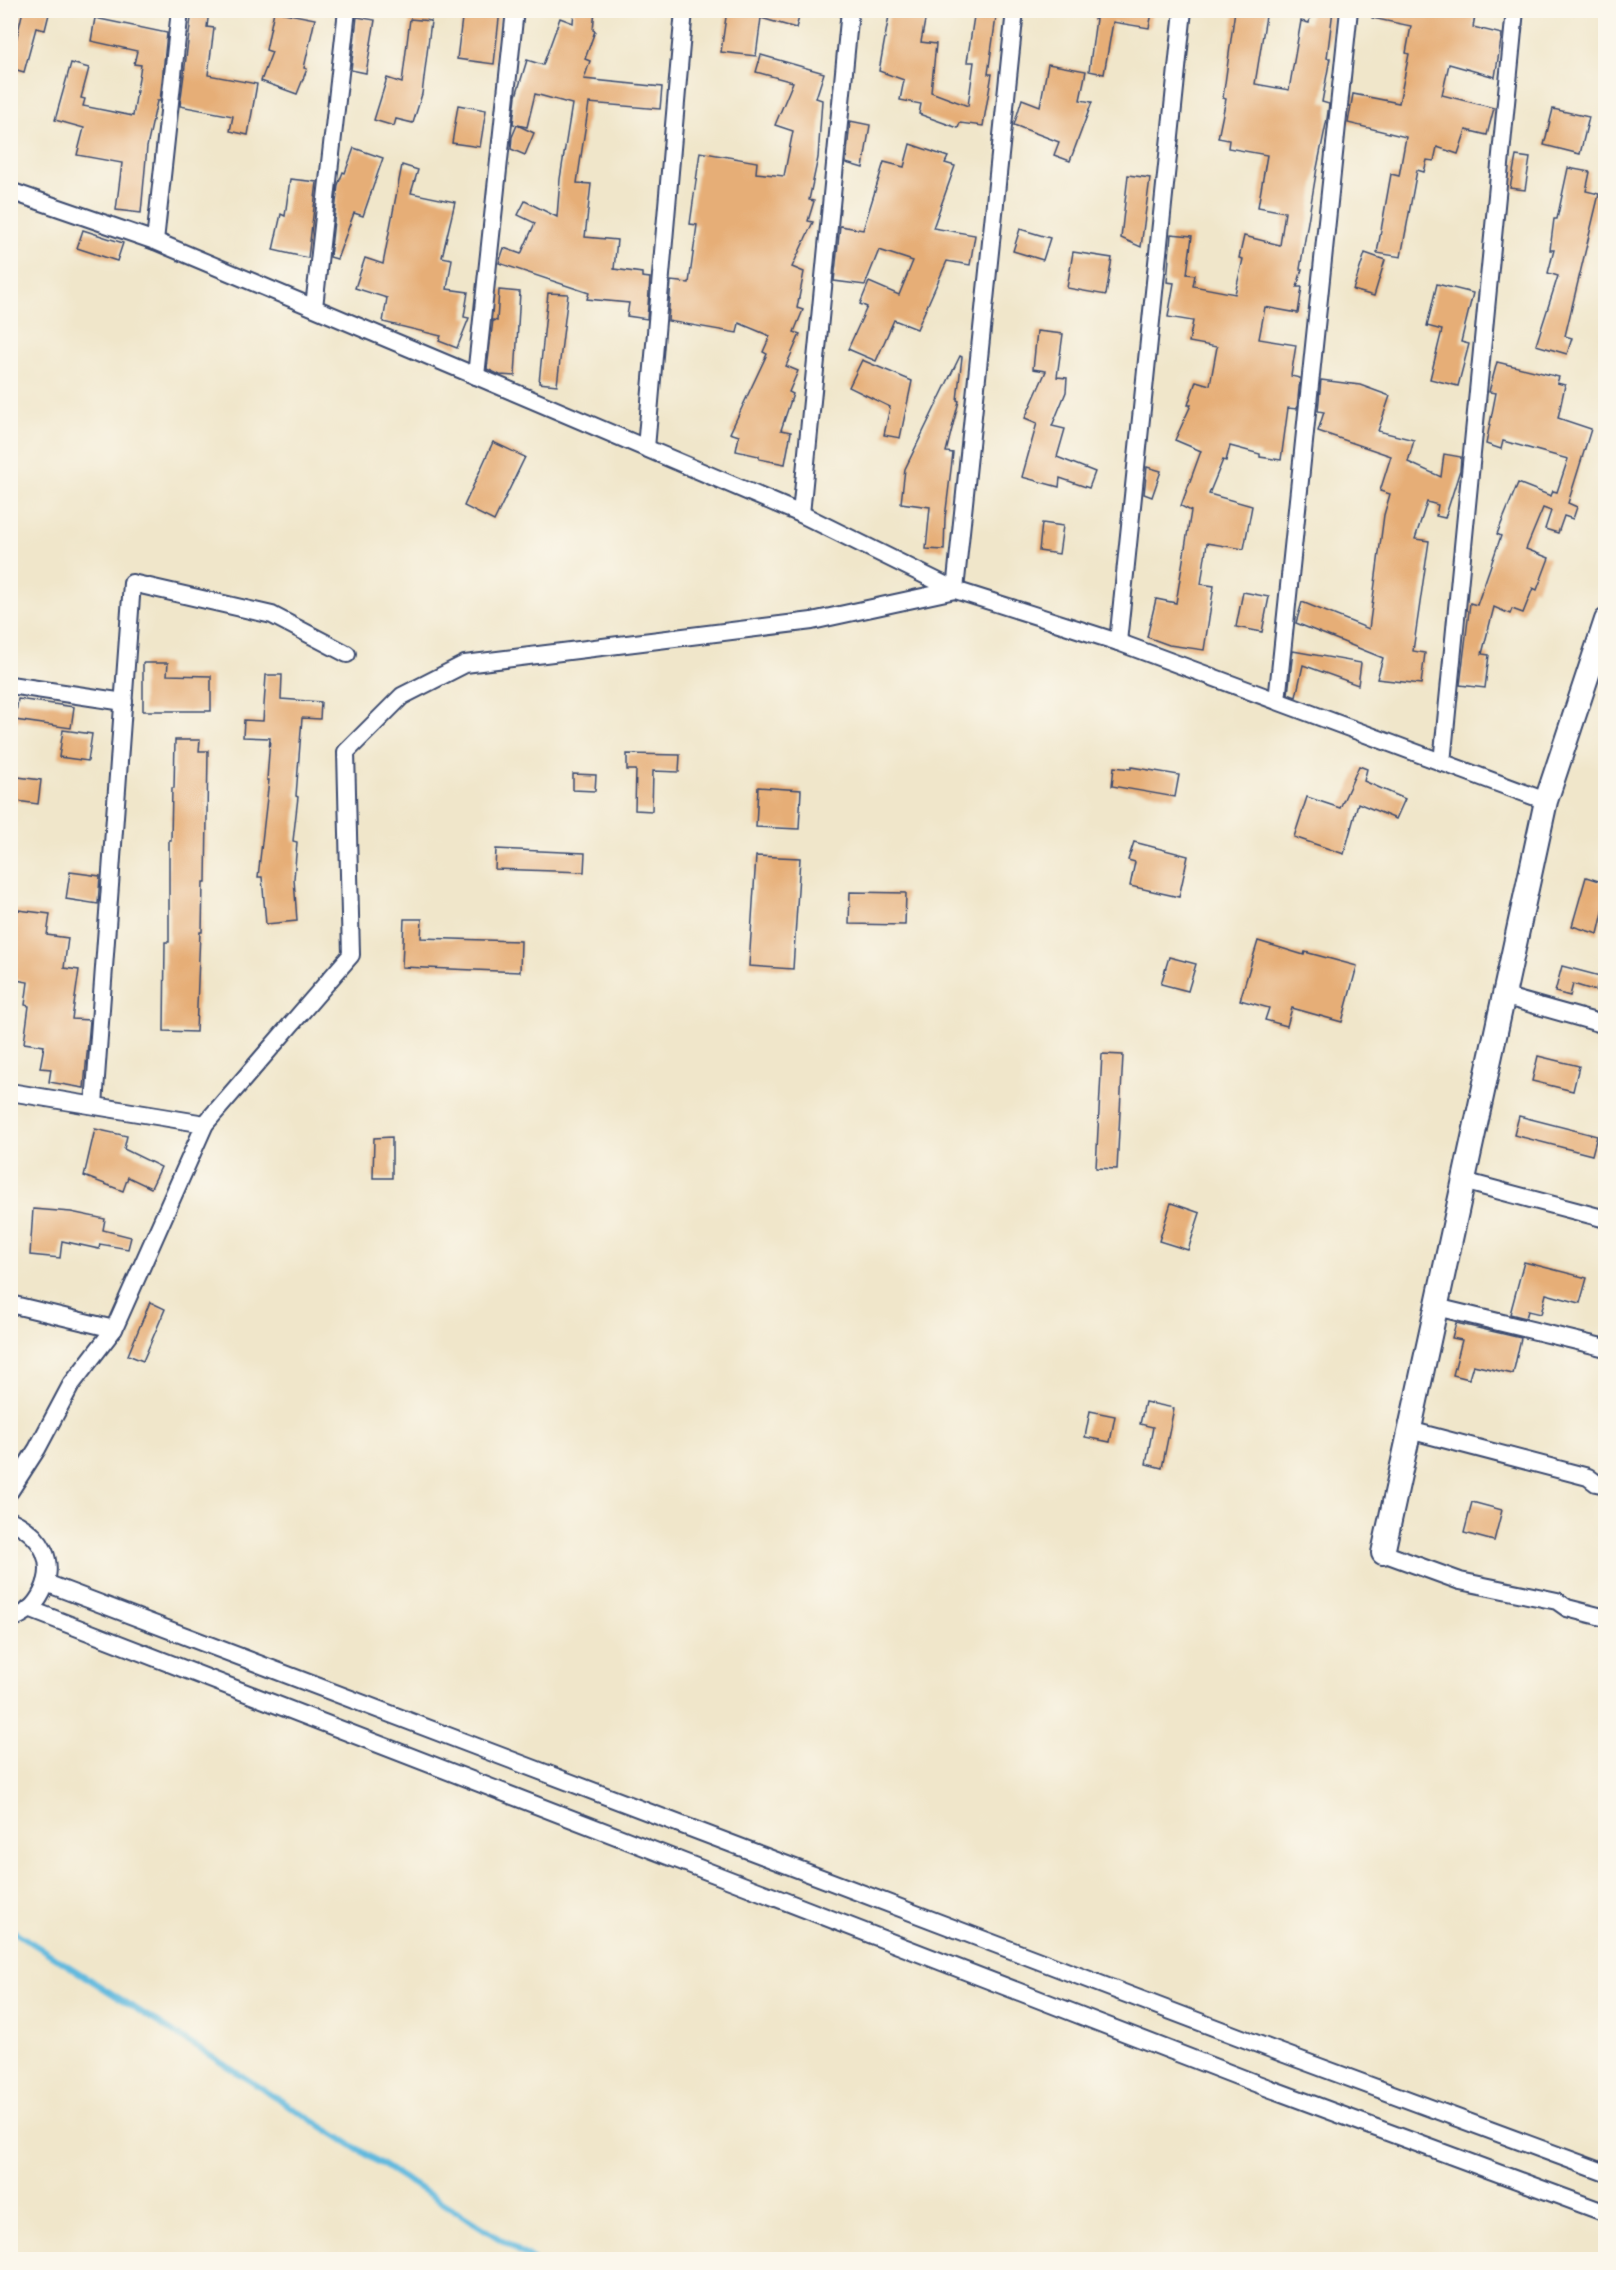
<svg xmlns="http://www.w3.org/2000/svg" width="1616" height="2270" viewBox="0 0 1616 2270" font-family="'Gentium Book Plus',serif">
<style>
.lines{fill:none;stroke-linecap:round;stroke-linejoin:round}
.stream{stroke:#61b9de;stroke-width:6}
.building{fill:#e6ae77}
.street-casing{stroke:#3b4a6e;stroke-width:20}
.secondary-casing{stroke:#3b4a6e;stroke-width:26}
.street{stroke:#fff;stroke-width:16}
.secondary{stroke:#fff;stroke-width:22}
</style>
<rect width="100%" height="100%" fill="#fbf7ec"/>
<filter id="ink" filterUnits="userSpaceOnUse"><feTurbulence type="fractalNoise" baseFrequency=".0167" numOctaves="2"/><feDisplacementMap in="SourceGraphic" scale="12" xChannelSelector="R" yChannelSelector="G"/><feConvolveMatrix kernelMatrix="1 2 1 2 8 2 1 2 1" color-interpolation-filters="sRGB"/></filter>
<filter id="wash" filterUnits="userSpaceOnUse"><feTurbulence type="fractalNoise" baseFrequency=".008" numOctaves="4" result="noise"/><feDisplacementMap in="SourceGraphic" scale="24" xChannelSelector="R" yChannelSelector="G"/><feGaussianBlur stdDeviation="1.35" result="paint"/><feColorMatrix in="noise" values="0 0 0 0 0 0 0 0 0 0 0 0 0 0 0 0 0 1.4 0 .05"/><feComposite in="paint" operator="in"/></filter>
<g filter="url(#wash)">
<rect width="100%" height="100%" fill="#f0e6ca"/>
<g class="lines">
<!-- stream -->
<polyline class="stream" points="10,1929 533,2260"/>
</g>
<g id="blocks">
<!-- building -->
<g class="building">
<polygon points="23,10 50,10 45,30 36,28 24,72 10,68 10,53 13,45 15,45"/>
<polygon points="192,10 209,10 207,27 214,28 208,75 257,84 248,135 230,131 233,116 180,106"/>
<polygon points="463,10 500,10 494,64 457,59"/>
<polygon points="574,10 595,10 593,30 595,31 585,59 590,61 584,79 662,87 660,109 589,103 577,183 591,184 585,237 617,240 614,269 642,273 642,277 650,278 647,319 627,316 629,303 587,299 589,293 499,263 504,248 521,254 535,223 518,215 525,201 557,217 560,179 572,104 535,94 527,127 513,124 516,96 527,60 543,65 560,18 573,23"/>
<polygon points="727,10 801,10 796,28 761,18 756,56 721,52"/>
<polygon points="890,10 927,10 921,42 936,44 931,92 968,106 974,62 967,62 975,10 997,10 988,74 992,74 983,126 960,123 958,128 919,114 921,104 900,100 904,80 879,71"/>
<polygon points="1094,10 1138,10 1152,13 1149,28 1113,22 1104,74 1089,71 1096,19 1094,19"/>
<polygon points="1235,10 1267,10 1255,84 1289,90 1301,21 1309,23 1311,10 1333,10 1327,58 1330,58 1322,102 1329,104 1327,119 1317,168 1300,269 1302,269 1297,287 1302,287 1298,313 1265,307 1259,339 1296,345 1291,376 1300,378 1297,409 1288,408 1281,460 1260,457 1260,454 1230,446 1226,461 1223,460 1209,494 1252,506 1244,549 1207,543 1201,584 1214,586 1204,650 1169,645 1147,637 1156,599 1176,603 1191,511 1181,506 1201,451 1175,440 1191,405 1188,405 1196,381 1210,385 1217,347 1189,342 1193,321 1168,317 1174,283 1167,282 1171,234 1192,236 1187,274 1195,275 1193,286 1235,294 1243,259 1239,258 1244,236 1280,245 1285,212 1258,207 1267,155 1228,148 1229,140 1218,138 1226,99 1223,98"/>
<polygon points="1372,10 1476,10 1473,27 1502,34 1495,77 1449,64 1442,95 1494,108 1487,135 1466,130 1458,154 1437,147 1434,161 1427,160 1424,172 1417,170 1401,257 1377,253 1391,174 1399,176 1406,137 1348,123 1353,94 1399,103 1409,54 1406,53 1411,26 1372,18"/>
<polygon points="274,11 315,19 304,68 307,69 297,94 261,81 272,52 266,50"/>
<polygon points="357,17 375,20 366,73 351,70"/>
<polygon points="95,18 167,33 160,101 157,101 147,147 141,213 116,210 122,163 77,155 84,128 55,120 71,63 89,68 81,98 85,99 83,106 133,116 141,65 134,64 137,51 91,41"/>
<polygon points="410,19 431,21 422,94 413,123 396,119 394,126 374,120 387,78 402,83"/>
<polygon points="761,55 824,73 816,98 822,100 818,158 809,200 814,201 808,221 813,222 792,267 804,272 797,308 803,310 794,332 800,334 786,366 798,371 789,392 793,394 781,430 791,432 785,464 759,459 759,456 736,451 739,436 730,433 767,354 763,352 770,336 739,323 737,333 668,321 671,281 689,283 697,225 690,224 700,152 757,162 756,173 784,176 793,131 775,125 793,82 756,72"/>
<polygon points="1048,64 1086,71 1080,100 1092,102 1070,161 1054,155 1059,142 1014,125 1022,99 1040,106"/>
<polygon points="458,105 486,110 480,147 452,143"/>
<polygon points="1553,109 1589,117 1580,154 1544,145"/>
<polygon points="850,121 870,125 863,168 846,163"/>
<polygon points="517,125 534,133 525,155 511,149 512,137"/>
<polygon points="910,144 948,157 945,163 955,166 933,228 975,235 970,265 947,261 917,329 894,320 876,361 848,349 867,307 860,304 869,282 899,295 913,261 879,250 865,285 834,281 840,226 863,230 884,162 904,167"/>
<polygon points="354,148 383,158 363,216 354,213 337,259 330,257 338,185 343,172 345,173"/>
<polygon points="1516,156 1530,158 1525,190 1510,188"/>
<polygon points="402,165 418,170 411,193 455,202 442,257 452,259 447,289 468,292 464,317 469,318 457,348 439,341 441,336 383,322 387,298 355,288 365,258 383,264"/>
<polygon points="1568,168 1590,172 1586,191 1599,194 1565,336 1572,338 1567,354 1536,345 1558,276 1548,273 1554,250 1550,250 1554,219 1557,219"/>
<polygon points="1128,175 1150,178 1141,247 1121,238"/>
<polygon points="290,179 317,182 308,258 273,250 281,214 285,216"/>
<polygon points="1020,229 1050,238 1043,260 1013,251"/>
<polygon points="83,230 123,243 117,261 77,248"/>
<polygon points="1073,252 1112,258 1106,295 1067,288"/>
<polygon points="1365,253 1385,260 1374,296 1353,290"/>
<polygon points="1437,284 1473,293 1461,342 1469,344 1458,386 1430,379 1442,330 1427,326"/>
<polygon points="499,290 520,292 515,376 500,375 487,369 493,320 497,321"/>
<polygon points="548,293 568,294 557,385 539,383"/>
<polygon points="1037,331 1063,334 1057,377 1067,378 1066,392 1052,426 1065,429 1057,457 1095,472 1089,488 1060,478 1059,487 1022,477 1037,423 1025,418 1046,371 1033,369"/>
<polygon points="960,356 962,357 957,400 959,401 946,452 953,453 945,518 944,550 926,549 930,507 901,503 905,469"/>
<polygon points="862,360 912,381 900,438 884,435 890,407 849,387"/>
<polygon points="1497,362 1559,377 1557,383 1565,385 1558,418 1591,429 1568,503 1577,507 1573,519 1564,516 1558,533 1545,529 1551,511 1543,508 1526,549 1549,558 1537,590 1533,588 1523,613 1512,609 1510,614 1494,607 1482,654 1489,655 1485,688 1460,685 1470,603 1477,605 1501,536 1497,534 1518,483 1551,496 1553,491 1557,492 1568,459 1503,441 1501,449 1486,444 1496,393 1489,392"/>
<polygon points="1321,380 1360,385 1390,396 1378,431 1414,440 1408,462 1441,477 1444,454 1461,457 1460,470 1445,518 1436,516 1438,505 1427,502 1415,539 1429,541 1413,651 1425,653 1421,684 1377,679 1383,658 1296,623 1302,602 1369,629 1384,515 1390,494 1380,491 1391,456 1318,431 1324,412 1318,411"/>
<polygon points="493,442 525,457 494,521 464,506"/>
<polygon points="1147,467 1161,471 1152,497 1144,494"/>
<polygon points="1042,523 1063,526 1059,554 1039,551"/>
<polygon points="1243,592 1269,597 1262,632 1236,627"/>
<polygon points="1293,651 1361,663 1358,685 1303,665 1296,697 1288,694"/>
<polygon points="143,663 168,663 167,675 211,676 211,711 143,711"/>
<polygon points="266,675 282,675 281,699 321,702 320,719 302,718 296,796 298,797 293,841 297,842 294,879 297,921 266,924 262,877 258,877 269,780 267,780 270,738 243,737 244,720 263,721"/>
<polygon points="18,699 74,707 71,728 15,720"/>
<polygon points="63,730 92,734 88,761 59,757"/>
<polygon points="175,740 200,740 199,751 208,751 206,882 203,882 202,932 200,932 196,1032 164,1031 165,942 169,942 169,840 171,840 172,788 174,788"/>
<polygon points="627,754 680,755 679,772 653,771 652,811 635,810 636,770 627,770"/>
<polygon points="1359,766 1367,769 1364,781 1405,799 1396,819 1358,803 1344,854 1294,837 1307,797 1340,808"/>
<polygon points="1114,767 1131,769 1131,767 1179,775 1175,797 1112,786"/>
<polygon points="573,774 596,775 595,791 573,790"/>
<polygon points="10,776 41,780 38,804 10,800"/>
<polygon points="758,787 801,790 799,829 756,827"/>
<polygon points="1134,842 1188,856 1179,897 1130,886 1135,862 1128,860"/>
<polygon points="496,849 585,853 584,872 495,869"/>
<polygon points="756,856 800,858 793,969 749,966"/>
<polygon points="70,872 100,876 98,904 66,899"/>
<polygon points="1586,877 1605,883 1605,904 1598,934 1572,926"/>
<polygon points="850,892 906,893 905,925 849,924"/>
<polygon points="10,909 50,914 47,935 68,938 64,968 79,970 72,1019 90,1020 84,1088 49,1082 51,1069 40,1068 44,1046 24,1043 29,1006 25,1005 28,982 10,979"/>
<polygon points="404,919 422,919 421,938 521,941 520,972 402,967"/>
<polygon points="1258,941 1304,955 1305,952 1357,966 1342,1022 1292,1008 1287,1026 1265,1020 1269,1008 1240,1000"/>
<polygon points="1169,957 1196,964 1188,991 1161,984"/>
<polygon points="1562,966 1600,976 1596,991 1573,984 1570,996 1555,992"/>
<polygon points="1102,1054 1123,1055 1117,1169 1096,1168"/>
<polygon points="1538,1056 1579,1066 1573,1091 1532,1081"/>
<polygon points="1519,1116 1597,1136 1592,1155 1514,1135"/>
<polygon points="95,1129 127,1136 124,1149 161,1167 151,1188 128,1177 123,1191 84,1176"/>
<polygon points="392,1137 392,1178 373,1178 374,1138"/>
<polygon points="1171,1203 1200,1213 1188,1250 1159,1241"/>
<polygon points="33,1209 71,1212 105,1219 103,1230 131,1237 128,1249 100,1244 99,1249 62,1241 60,1258 30,1255"/>
<polygon points="1524,1262 1587,1278 1580,1303 1546,1294 1541,1314 1528,1311 1526,1318 1510,1314"/>
<polygon points="150,1302 165,1309 143,1361 128,1355"/>
<polygon points="1456,1323 1521,1338 1513,1374 1473,1365 1469,1379 1453,1375 1462,1340 1452,1338"/>
<polygon points="1145,1402 1174,1408 1162,1468 1146,1464 1153,1427 1140,1424"/>
<polygon points="1090,1411 1115,1416 1110,1442 1085,1437"/>
<polygon points="1472,1502 1502,1510 1494,1541 1464,1533"/>
</g>
</g>
</g>
<g filter="url(#ink)">
<use href="#blocks" fill-opacity="0" stroke="#3b4a6e" stroke-width="1.5"/>
<g class="lines">
<defs>
<g id="street">
<polyline points="10,191 155,241 476,376 801,514 955,590 1118,642 1546,801"/>
<polyline points="155,241 180,10"/>
<polyline points="314,307 347,10"/>
<polyline points="476,376 515,10"/>
<polyline points="646,448 684,10"/>
<polyline points="801,514 850,10"/>
<polyline points="1118,642 1183,10"/>
<polyline points="10,685 124,702"/>
<polyline points="1277,701 1349,10"/>
<polyline points="1442,763 1515,10"/>
<polyline points="1503,996 1606,1025"/>
<polyline points="10,1092 205,1124"/>
<polyline points="94,1105 132,583 272,615 347,654"/>
<polyline points="1463,1181 1606,1219"/>
<polyline points="10,1304 114,1329"/>
<polyline points="1436,1307 1606,1348"/>
<polyline points="1409,1430 1588,1477 1596,1483 1606,1485"/>
<polyline points="10,1491 37,1449 71,1385 114,1329 205,1124 351,955 346,752 402,696 465,664 812,621 955,590 1015,10"/>
<path d="M10 1520C25 1527 37 1536 44 1551 56 1577 38 1613 10 1619"/>
<polyline points="1383,1553 1460,1581 1557,1601 1567,1608 1606,1618"/>
<polyline points="46,1583 1271,2049 1606,2173"/>
<polyline points="29,1609 1255,2083 1606,2213"/>
</g>
<polyline id="secondary" points="1383,1553 1546,801 1606,620"/>
</defs>
<!-- street casing -->
<use href="#street" class="street-casing"/>
<!-- secondary casing -->
<use href="#secondary" class="secondary-casing"/>
<!-- street -->
<use href="#street" class="street"/>
<!-- secondary -->
<use href="#secondary" class="secondary"/>
</g>
</g>
<!-- margin -->
<rect width="1616" height="2270" fill="none" stroke="#fbf7ec" stroke-width="36"/>
</svg>
